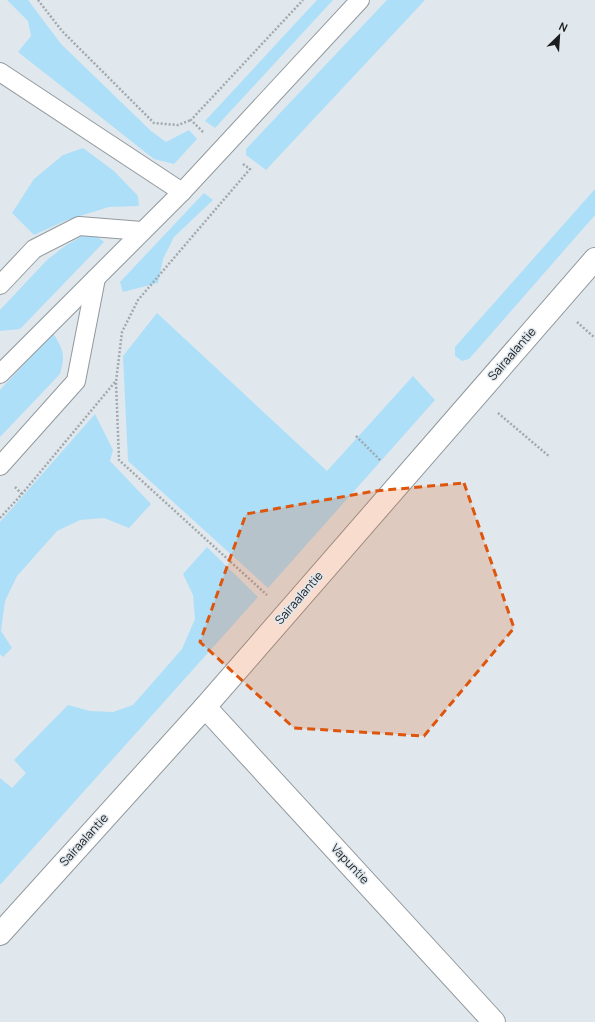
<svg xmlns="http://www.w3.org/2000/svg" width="595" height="1022" viewBox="0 0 595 1022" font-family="Manrope,sans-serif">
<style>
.green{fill:#addff9}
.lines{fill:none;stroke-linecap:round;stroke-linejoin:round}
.lane-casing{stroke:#92999d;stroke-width:20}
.street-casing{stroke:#92999d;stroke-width:24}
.secondary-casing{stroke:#92999d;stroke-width:24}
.path{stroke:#a2a8ac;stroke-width:2.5;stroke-dasharray:2 2;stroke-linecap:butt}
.lane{stroke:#fff;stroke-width:18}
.street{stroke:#fff;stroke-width:22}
.secondary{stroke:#fff;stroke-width:22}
.marked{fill:#de560d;fill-opacity:0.2;stroke:#de560d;stroke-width:3;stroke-dasharray:8 5;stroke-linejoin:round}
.labels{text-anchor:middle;stroke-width:3;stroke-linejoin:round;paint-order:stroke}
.street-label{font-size:12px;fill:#1b1d1f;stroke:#e0e8ed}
</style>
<rect width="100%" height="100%" fill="#e0e8ed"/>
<!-- green -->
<g class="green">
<polygon points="7,0 28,0 61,44 151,131 166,142 189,130 197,139 174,164 154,159 18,52 31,36 28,21"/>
<polygon points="317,0 333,0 215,128 205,121"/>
<polygon points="387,0 425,0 266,170 246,155 246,149"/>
<polygon points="83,148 114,171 138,196 139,206 109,207 67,220 34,235 12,213 34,179 63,155"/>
<polygon points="595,189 595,215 469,359 462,361 455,356 455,347"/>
<polygon points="204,193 213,200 174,237 163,259 158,283 123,292 120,282"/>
<polygon points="94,234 104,242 20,329 0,331 0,310 47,260 65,246 82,236"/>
<polygon points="157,313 327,471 413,376 435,400 268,588 128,461 123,356"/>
<path d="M53 333C63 350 66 354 60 374L0 437V390Z"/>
<polygon points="95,414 113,450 110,461 151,504 129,528 104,518 80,520 57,531 17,576 5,601 1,631 12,648 3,657 0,654 0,522"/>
<polygon points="207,547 258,597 0,885 0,778 12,788 26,773 14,760 68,705 90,711 113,712 133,705 182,649 195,619 193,595 183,574"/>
</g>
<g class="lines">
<defs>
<g id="lane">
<polyline points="0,72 182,192"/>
<polyline points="0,285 34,249 79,226 142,231"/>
<polyline points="0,374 182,192 360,0"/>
<polyline points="0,466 76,381 96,278"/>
</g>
<polyline id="street" points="205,707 494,1022"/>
<polyline id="secondary" points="0,934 205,707 595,259"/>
</defs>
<!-- lane casing -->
<use href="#lane" class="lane-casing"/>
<!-- street casing -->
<use href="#street" class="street-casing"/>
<!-- secondary casing -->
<use href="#secondary" class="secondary-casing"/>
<!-- path -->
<g class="path">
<polyline points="38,0 62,31 154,123 178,125 191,120"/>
<polyline points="203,132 191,120 303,0"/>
<polyline points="243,164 250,169 138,300 122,332 116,382 119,460 267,595"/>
<polyline points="577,322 595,338"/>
<polyline points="498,413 550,457"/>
<polyline points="356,436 381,461"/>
<polyline points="15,487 22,494"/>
<polyline points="0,518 22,494 115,382"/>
</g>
<!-- lane -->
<use href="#lane" class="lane"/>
<!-- street -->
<use href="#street" class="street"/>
<!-- secondary -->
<use href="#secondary" class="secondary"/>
</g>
<!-- marked area -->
<path class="marked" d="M464 483 514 628 424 736 294 728 200 642 246 514 375 491Z"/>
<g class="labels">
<!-- street labels -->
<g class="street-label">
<text transform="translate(512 354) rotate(-49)" y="4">Sairaalantie</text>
<text transform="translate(299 598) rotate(-49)" y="4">Sairaalantie</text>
<text transform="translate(84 840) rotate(-48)" y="4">Sairaalantie</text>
<text transform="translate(350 864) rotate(47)" y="4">Vapuntie</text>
</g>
</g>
<!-- north arrow -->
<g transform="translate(559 36) rotate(25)" stroke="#e0e8ed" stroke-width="3" paint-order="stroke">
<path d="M0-3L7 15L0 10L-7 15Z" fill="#1b1d1f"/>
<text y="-6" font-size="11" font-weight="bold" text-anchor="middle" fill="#1b1d1f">N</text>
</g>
</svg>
